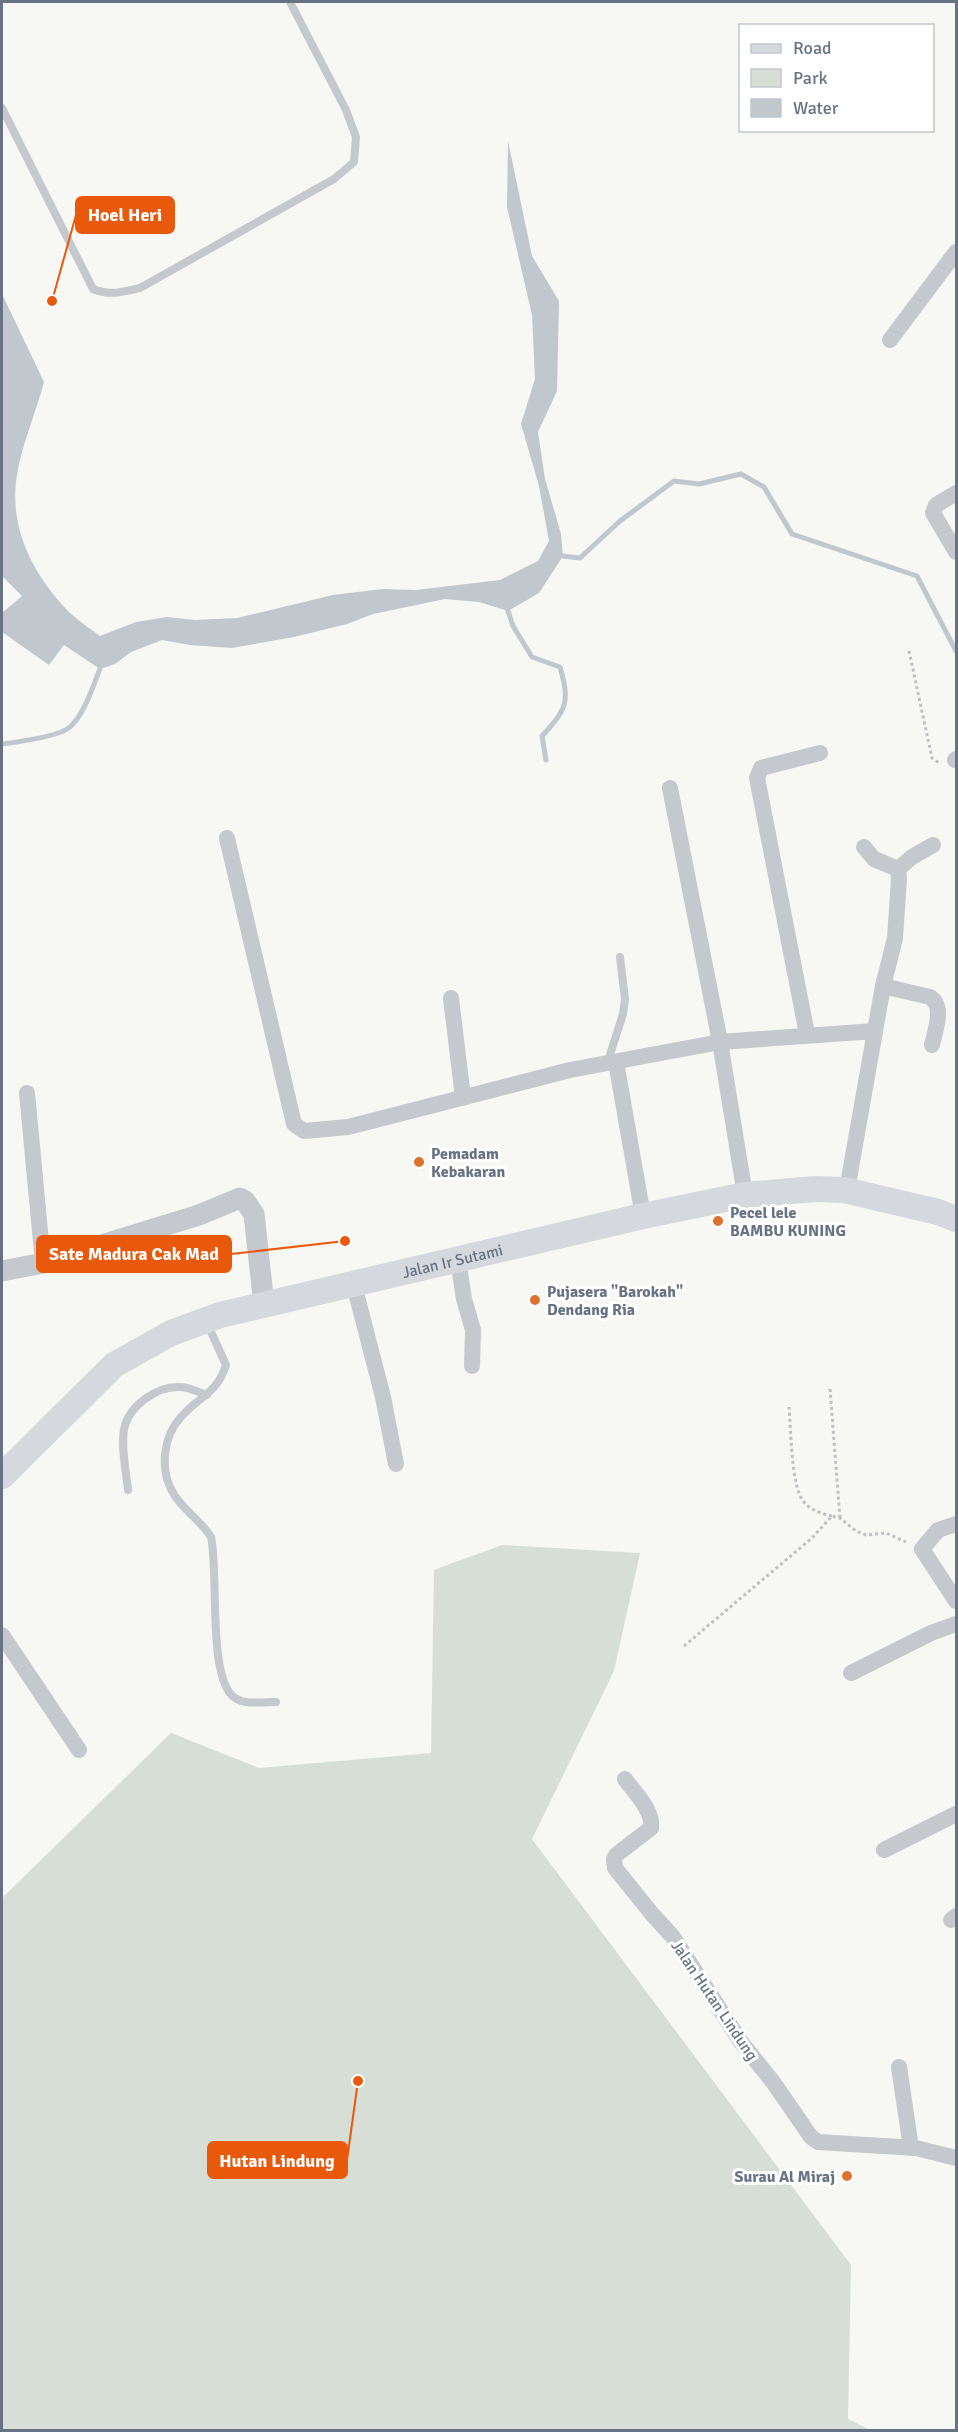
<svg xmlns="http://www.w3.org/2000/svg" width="958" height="2432" viewBox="0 0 958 2432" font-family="Signika,sans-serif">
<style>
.green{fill:#d7ded5}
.water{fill:#c0c7cd}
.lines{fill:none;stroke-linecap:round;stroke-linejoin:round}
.stream{stroke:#c0c7cd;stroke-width:5}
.path{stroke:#bfc0c3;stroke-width:3;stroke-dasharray:3 3;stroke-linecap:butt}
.service{stroke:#c5c8cc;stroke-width:8}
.minor{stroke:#c5c8cc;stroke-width:16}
.tertiary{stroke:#c5c8cc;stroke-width:21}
.primary{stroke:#d5d8dc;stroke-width:26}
.poi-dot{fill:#de722d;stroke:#fff;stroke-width:2}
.labels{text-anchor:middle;stroke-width:6;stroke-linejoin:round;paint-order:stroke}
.poi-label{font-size:16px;font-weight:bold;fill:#677384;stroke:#fff;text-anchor:start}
.street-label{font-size:16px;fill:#677384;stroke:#fff}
.leader{fill:none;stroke:#e8590c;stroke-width:2}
.callout-dot{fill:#e8590c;stroke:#fff;stroke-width:2}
.callout{fill:#e8590c;stroke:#e8590c;stroke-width:2}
.callout-label{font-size:18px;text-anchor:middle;font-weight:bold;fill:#fff}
</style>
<rect width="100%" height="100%" fill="#f7f7f4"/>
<!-- green -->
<polygon class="green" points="502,1545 640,1553 614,1671 532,1839 851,2265 848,2419 870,2430 2,2430 2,1898 171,1733 259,1768 431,1753 434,1570"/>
<!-- water -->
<path class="water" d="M508 141 532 256 559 301 557 391 538 432 545 479 561 534 563 556 539 593 508 611 479 602 445 599 373 614 347 624 294 637 232 648 190 645 162 640 131 652 115 664 100 669 64 645 49 665 2 632V613L22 596 2 576V294L44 382C36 413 22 443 17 475 8 528 34 577 71 614 80 622 91 629 100 636L136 622 167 617 195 620 237 618 333 595 382 589 416 590 500 580 538 561 549 541 539 486 521 424 535 379 532 315 507 207Z"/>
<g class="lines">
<!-- stream -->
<g class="stream">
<polyline points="563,556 580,558 620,521 674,481 699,484 741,474 764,487 792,534 917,576 956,651"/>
<path d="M508 611 513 626 532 657 560 667C570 702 567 709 542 736L546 760"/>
<path d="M2 744C17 742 59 737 70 727 85 713 92 688 100 669"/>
</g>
<!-- path -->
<g class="path">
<polyline points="909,651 932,758 939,763"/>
<polyline points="830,1389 840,1518"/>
<path d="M789 1407C791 1429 791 1485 803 1501 810 1510 822 1514 832 1516"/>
<polyline points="684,1646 812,1538 832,1516 840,1518 856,1531 866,1535 886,1533 906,1542"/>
</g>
<!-- service -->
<g class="service">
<path d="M2 108 93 289C109 296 123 292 140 288L334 179 354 162 356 137 346 110 290 2"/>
<polyline points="607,1064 623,1014 625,999 620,957"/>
<path d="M207 1323 226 1365C217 1394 199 1396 181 1417 163 1436 160 1469 172 1491 182 1510 200 1519 211 1537 219 1571 207 1680 235 1698 245 1705 264 1702 276 1702"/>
<path d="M128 1490C126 1471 121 1449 124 1429 129 1406 156 1386 180 1387 189 1387 198 1392 207 1395"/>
</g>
<!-- minor -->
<g class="minor">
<polyline points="890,340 956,252"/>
<polyline points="956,493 936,505 933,513 956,552"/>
<polyline points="955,760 956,759"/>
<polyline points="670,788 720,1042 745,1195"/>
<polyline points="227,838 294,1124 304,1131 348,1127 570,1070 720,1042 875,1031"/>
<polyline points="898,869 912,857 933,845"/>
<path d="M883 986 930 997C945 1007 935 1030 932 1045"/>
<polyline points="451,998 463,1098"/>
<polyline points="807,1034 757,778 761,768 820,753"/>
<polyline points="616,1062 643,1216"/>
<polyline points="27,1093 43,1263"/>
<polyline points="847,1190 883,986 895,938 899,879 898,869 874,859 864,847"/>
<polyline points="458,1259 464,1299 473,1330 472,1366"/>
<polyline points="354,1285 383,1397 396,1464"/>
<polyline points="956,1524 938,1530 922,1549 956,1601"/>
<polyline points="2,1635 79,1750"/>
<polyline points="851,1673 931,1633 956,1624"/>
<path d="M625 1779C634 1792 654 1811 651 1828L616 1855 614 1859 615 1868 652 1914 673 1937 741 2042 773 2082 811 2137 818 2142 916 2148 956 2158"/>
<polyline points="884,1850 956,1814"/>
<polyline points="951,1920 956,1916"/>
<polyline points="899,2067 911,2148"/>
</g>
<!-- tertiary -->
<polyline class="tertiary" points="2,1271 43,1263 199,1215 240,1198 245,1201 254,1214 264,1305"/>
<!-- primary -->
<path class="primary" id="s1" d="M2 1476 114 1365 171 1333 220 1315 643 1216 745 1195 815 1189 844 1190 938 1212 956 1219"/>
</g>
<!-- markers -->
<g class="poi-dot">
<circle cx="419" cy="1162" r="6"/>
<circle cx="718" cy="1221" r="6"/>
<circle cx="535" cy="1300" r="6"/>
<circle cx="847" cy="2176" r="6"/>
</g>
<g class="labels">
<!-- poi labels -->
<g class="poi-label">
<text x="431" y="1159">Pemadam<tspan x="431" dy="18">Kebakaran</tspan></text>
<text x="730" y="1218">Pecel lele<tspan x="730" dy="18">BAMBU KUNING</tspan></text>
<text x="547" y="1297">Pujasera "Barokah"<tspan x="547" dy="18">Dendang Ria</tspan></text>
<text x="835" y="2182" text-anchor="end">Surau Al Miraj</text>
</g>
<!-- street labels -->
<g class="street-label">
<text dy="6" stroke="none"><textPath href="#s1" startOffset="514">Jalan Ir Sutami</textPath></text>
<text transform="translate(715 2000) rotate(56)" y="6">Jalan Hutan Lindung</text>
</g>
</g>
<!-- callouts -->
<path class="leader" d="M52 301L76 215M345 1241L231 1254M358 2081L347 2160"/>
<g class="callout-dot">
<circle cx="52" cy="301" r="6"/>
<circle cx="345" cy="1241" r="6"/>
<circle cx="358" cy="2081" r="6"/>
</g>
<g class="callout">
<rect x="76" y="197" width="98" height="36" rx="6"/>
<rect x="37" y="1236" width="194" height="36" rx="6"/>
<rect x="208" y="2142" width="139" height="36" rx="6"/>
</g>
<g class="callout-label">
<text x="125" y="221">Hoel Heri</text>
<text x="134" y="1260">Sate Madura Cak Mad</text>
<text x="277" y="2167">Hutan Lindung</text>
</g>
<!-- border -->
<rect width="958" height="2432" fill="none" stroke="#677384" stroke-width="6"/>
<!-- legend -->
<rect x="739" y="24" width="195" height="108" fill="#ffffff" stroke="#c2c7ce" stroke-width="1.5"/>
<rect x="751" y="44" width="30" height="9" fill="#d5d8dc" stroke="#c2c7ce" stroke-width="1.5"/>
<text x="793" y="54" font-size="18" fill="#677384">Road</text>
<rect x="751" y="69" width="30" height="18" fill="#d7ded5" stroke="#c2c7ce" stroke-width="1.5"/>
<text x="793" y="84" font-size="18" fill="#677384">Park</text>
<rect x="751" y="99" width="30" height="18" fill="#c0c7cd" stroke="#c2c7ce" stroke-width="1.5"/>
<text x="793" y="114" font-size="18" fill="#677384">Water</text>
</svg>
